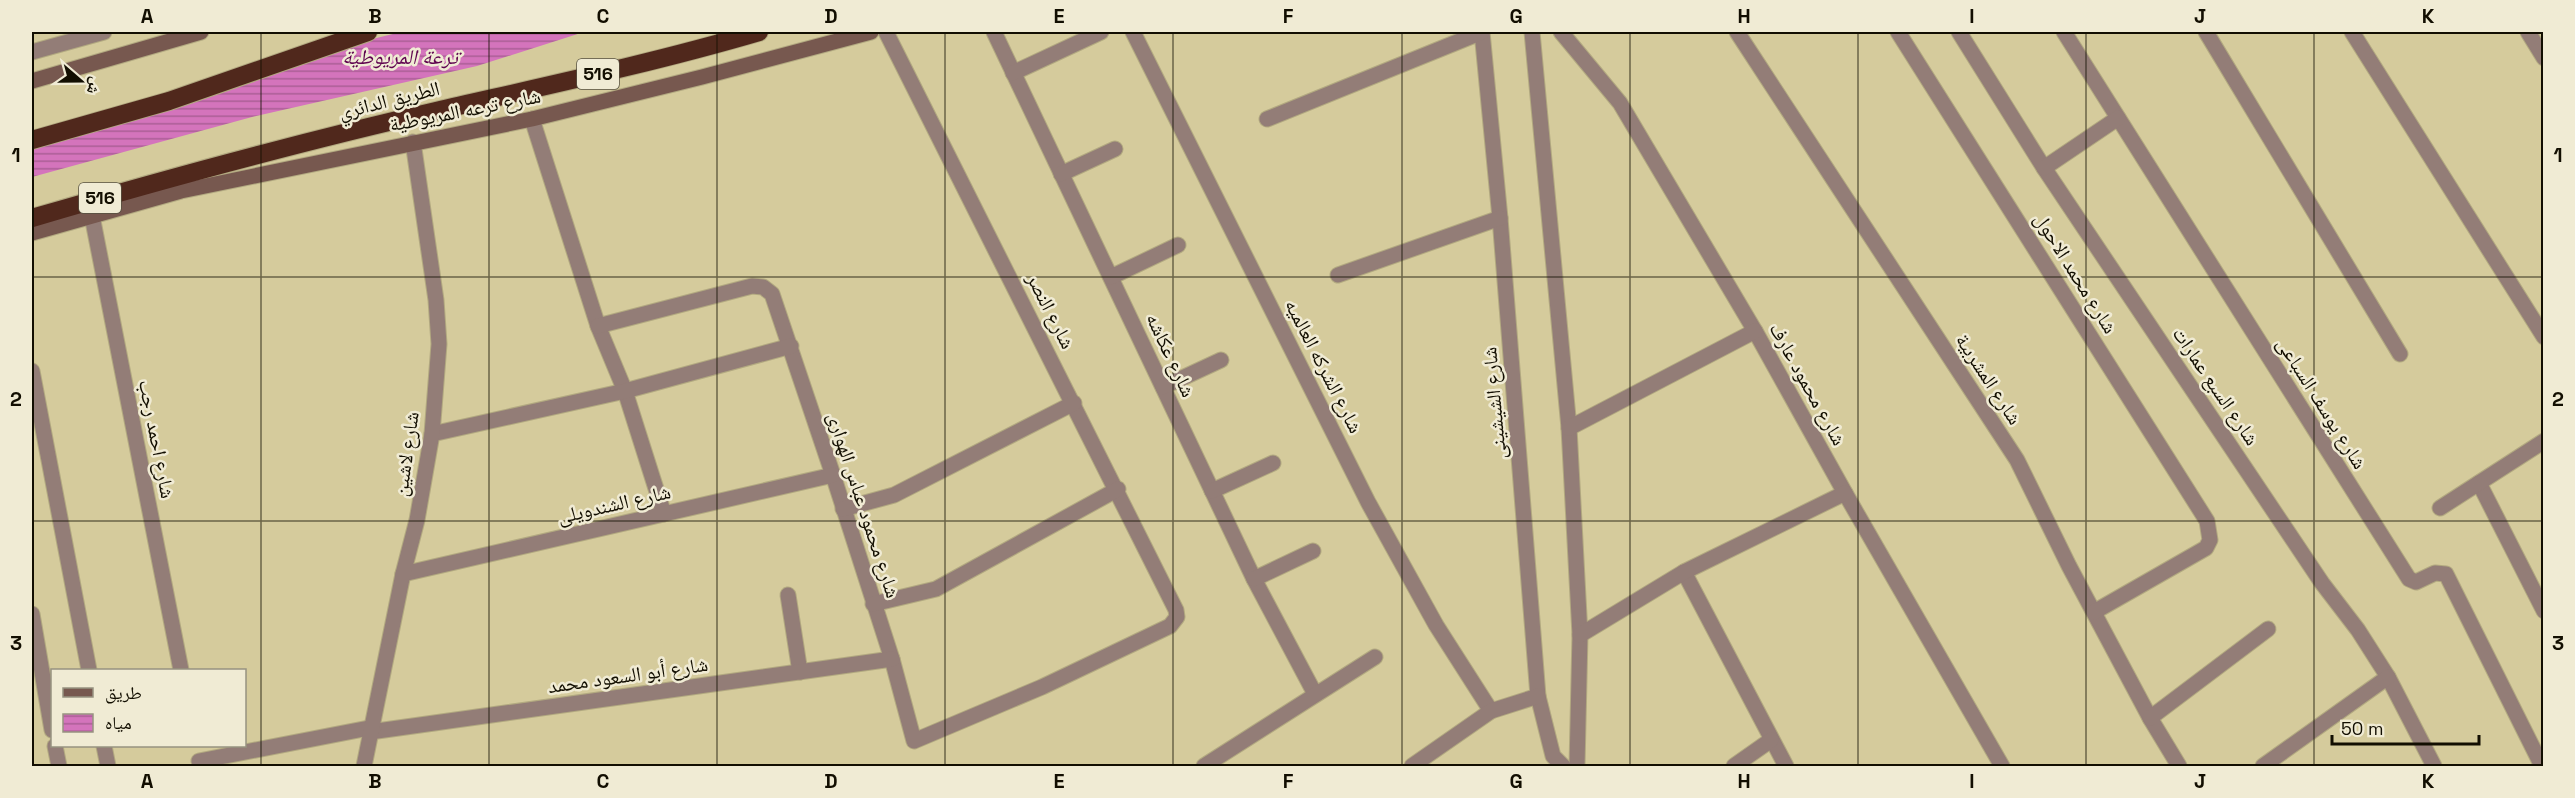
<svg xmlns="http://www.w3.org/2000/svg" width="2575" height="798" viewBox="0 0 2575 798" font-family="'Space Grotesk','Noto Naskh Arabic',sans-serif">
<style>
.water{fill:url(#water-rules)}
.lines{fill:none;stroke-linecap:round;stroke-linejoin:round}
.minor-casing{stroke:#b2a980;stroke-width:17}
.secondary-casing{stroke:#b2a980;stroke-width:17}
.motorway-casing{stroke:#b2a980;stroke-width:20}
.minor{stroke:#937d77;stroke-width:15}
.secondary{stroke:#77584f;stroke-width:15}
.motorway{stroke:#50281c;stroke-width:18}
.grid{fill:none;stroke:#120e01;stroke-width:1.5;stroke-opacity:0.55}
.labels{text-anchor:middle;stroke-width:5;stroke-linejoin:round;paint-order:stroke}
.shield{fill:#f0ebd4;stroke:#555040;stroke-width:1.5}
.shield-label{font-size:18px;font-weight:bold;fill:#120e01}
.street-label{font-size:20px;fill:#120e01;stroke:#f0ebd4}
.water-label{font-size:21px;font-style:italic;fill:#5f034f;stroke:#f0ebd4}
.neatline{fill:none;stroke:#120e01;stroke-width:2}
.grid-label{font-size:20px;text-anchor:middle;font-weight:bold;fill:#120e01}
</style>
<defs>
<pattern id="water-rules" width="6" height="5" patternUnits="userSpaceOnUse" patternTransform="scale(1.5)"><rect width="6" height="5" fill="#d474bc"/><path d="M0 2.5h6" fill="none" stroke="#ab5e96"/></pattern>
</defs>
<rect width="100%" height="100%" fill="#d5cb9c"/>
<!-- water -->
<polygon class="water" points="401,32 584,32 477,66 252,117 32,177 32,136 217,77"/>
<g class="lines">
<defs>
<g id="minor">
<polyline points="994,32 1254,579 1315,694"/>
<polyline points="1133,32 1368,502 1436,625 1491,711"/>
<polyline points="1482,32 1500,218 1538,696 1553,756 1563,766"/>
<polyline points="1532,32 1569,428 1580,635 1577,766"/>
<polyline points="1561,32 1620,103 1755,331 1845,493 2002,766"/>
<polyline points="1737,32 2017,460 2069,566 2150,718 2179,766"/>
<polyline points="1898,32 2207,521 2210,540 2206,548 2094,612"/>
<polyline points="1959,32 2044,168 2322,583 2358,630 2388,677 2434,766"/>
<polyline points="2064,32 2409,579 2416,582 2435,573 2446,574 2542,766"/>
<polyline points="2206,32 2400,354"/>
<polyline points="2352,32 2544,337"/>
<polyline points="2528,32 2544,58"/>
<polyline points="32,52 104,32"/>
<polyline points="1013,73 1101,32"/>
<polyline points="532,119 598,326 625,391 664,514"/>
<polyline points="1267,119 1482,32"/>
<polyline points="2044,168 2118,118"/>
<polyline points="1061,174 1115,149"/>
<polyline points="92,216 181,670"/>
<polyline points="1338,275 1500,218"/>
<polyline points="1111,277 1178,245"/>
<polyline points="598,326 752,286 763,287 772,294 833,475 892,659 914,741 1042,687 1170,626 1177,617 1176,610 886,32"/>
<polyline points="32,371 89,670"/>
<polyline points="1163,387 1221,360"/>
<polyline points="1569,428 1755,331"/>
<polyline points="432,434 625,391 791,346"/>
<polyline points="2479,483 2544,611"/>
<polyline points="1212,491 1273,463"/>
<polyline points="2440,508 2544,441"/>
<polyline points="843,509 894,495 1074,403"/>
<polyline points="1684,572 1786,766"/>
<polyline points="403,574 833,475"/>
<polyline points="1254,579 1313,551"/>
<polyline points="788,595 800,672"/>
<polyline points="873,604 936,589 1118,489"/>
<polyline points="32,614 52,730"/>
<polyline points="1580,635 1684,572 1845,493"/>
<polyline points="2150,718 2268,629"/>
<polyline points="370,732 892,659"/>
<polyline points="55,746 59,766"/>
<polyline points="104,746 108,766"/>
<polyline points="199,761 374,727"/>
<polyline points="364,766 403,574 417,520 432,434 439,344 436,300 413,142"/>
<polyline points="1204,766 1375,657"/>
<polyline points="1412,766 1491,711 1538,696"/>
<polyline points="1734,766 1771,740"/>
<polyline points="2263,766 2388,677"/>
</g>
<g id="secondary">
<polyline points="32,81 201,32"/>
<polyline points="32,233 181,191 532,119 702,77 871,32"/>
</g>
<g id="motorway">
<polyline points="32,140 169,101 368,32"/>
<path d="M32 218C165 179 300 142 436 111 545 86 653 63 759 32"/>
</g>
</defs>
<!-- minor casing -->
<use href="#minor" class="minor-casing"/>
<!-- secondary casing -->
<use href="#secondary" class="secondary-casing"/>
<!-- motorway casing -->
<use href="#motorway" class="motorway-casing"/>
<!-- minor -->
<use href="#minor" class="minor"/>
<!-- secondary -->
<use href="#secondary" class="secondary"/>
<!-- motorway -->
<use href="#motorway" class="motorway"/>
</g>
<!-- grid -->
<path class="grid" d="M261 32V766M489 32V766M717 32V766M945 32V766M1173 32V766M1402 32V766M1630 32V766M1858 32V766M2086 32V766M2314 32V766M32 277H2544M32 521H2544"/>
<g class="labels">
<!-- shield labels -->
<g class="shield">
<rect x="577" y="59" width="42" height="30" rx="4.5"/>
<rect x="79" y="183" width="42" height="30" rx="4.5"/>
</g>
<g class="shield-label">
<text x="598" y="80">516</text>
<text x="100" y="204">516</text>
</g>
<!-- street labels -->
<g class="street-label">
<text transform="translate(389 100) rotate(-14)" y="7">الطريق الدائري</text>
<text transform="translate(465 110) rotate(-11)" y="7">شارع ترعه المريوطية</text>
<text transform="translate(2076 273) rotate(58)" y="7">شارع محمد الاحول</text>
<text transform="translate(1051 311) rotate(63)" y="7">شارع النصر</text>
<text transform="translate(1171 355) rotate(65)" y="7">شارع عكاشه</text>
<text transform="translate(1324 366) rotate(63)" y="7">شارع الشركه العالميه</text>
<text transform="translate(1989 379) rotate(57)" y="7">شارع المشربية</text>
<text transform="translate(1808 384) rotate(61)" y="7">شارع محمود عارف</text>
<text transform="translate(2216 386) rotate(56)" y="7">شارع السبع عمارات</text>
<text transform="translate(1494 403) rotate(-95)" y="7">شارع الشيشينى</text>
<text transform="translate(2322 403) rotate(58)" y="7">شارع يوسف السباعى</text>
<text transform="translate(157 439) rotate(79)" y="7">شارع احمد رجب</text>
<text transform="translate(406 454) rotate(-82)" y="7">شارع لاشين</text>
<text transform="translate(614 504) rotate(-13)" y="7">شارع الشندويلى</text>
<text transform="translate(864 505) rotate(72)" y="7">شارع محمود عباس الهوارى</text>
<text transform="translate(628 675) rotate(-8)" y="7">شارع أبو السعود محمد</text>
</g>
<!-- water labels -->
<g class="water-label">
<text x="400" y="64">ترعة المريوطية</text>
</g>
</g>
<!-- border -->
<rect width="2575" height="798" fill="none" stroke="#f0ebd4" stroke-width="66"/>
<!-- legend -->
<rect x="51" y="669" width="195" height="78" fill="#f0ebd4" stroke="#979380" stroke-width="1.5"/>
<rect x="63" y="688" width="30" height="9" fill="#77584f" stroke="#979380" stroke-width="1.5"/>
<text x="105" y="699" font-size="18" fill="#120e01">طريق</text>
<rect x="63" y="714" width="30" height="18" fill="url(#water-rules)" stroke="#979380" stroke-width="1.5"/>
<text x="105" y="729" font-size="18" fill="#120e01">مياه</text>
<!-- north arrow -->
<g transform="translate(81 81) rotate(110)" stroke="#f0ebd4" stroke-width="4.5" paint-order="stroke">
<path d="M0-4.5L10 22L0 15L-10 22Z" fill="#120e01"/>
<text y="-9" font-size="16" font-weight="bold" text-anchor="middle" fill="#120e01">ش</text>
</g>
<!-- scale -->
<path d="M2332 735v9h147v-9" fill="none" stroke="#120e01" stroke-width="3"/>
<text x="2341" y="735" font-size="18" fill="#120e01" stroke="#f0ebd4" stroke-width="4.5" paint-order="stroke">50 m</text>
<rect x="33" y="33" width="2509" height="732" class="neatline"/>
<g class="grid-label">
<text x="147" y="23">A</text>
<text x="375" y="23">B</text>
<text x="603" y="23">C</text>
<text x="831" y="23">D</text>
<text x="1059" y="23">E</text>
<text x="1288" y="23">F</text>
<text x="1516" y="23">G</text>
<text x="1744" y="23">H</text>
<text x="1972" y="23">I</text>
<text x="2200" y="23">J</text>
<text x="2428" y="23">K</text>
<text x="16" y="162">1</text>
<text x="2558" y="162">1</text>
<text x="16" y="406">2</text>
<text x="2558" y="406">2</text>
<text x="16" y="650">3</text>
<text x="2558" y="650">3</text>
<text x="147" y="788">A</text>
<text x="375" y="788">B</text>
<text x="603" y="788">C</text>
<text x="831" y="788">D</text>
<text x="1059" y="788">E</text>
<text x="1288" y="788">F</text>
<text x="1516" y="788">G</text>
<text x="1744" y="788">H</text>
<text x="1972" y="788">I</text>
<text x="2200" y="788">J</text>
<text x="2428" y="788">K</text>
</g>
</svg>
